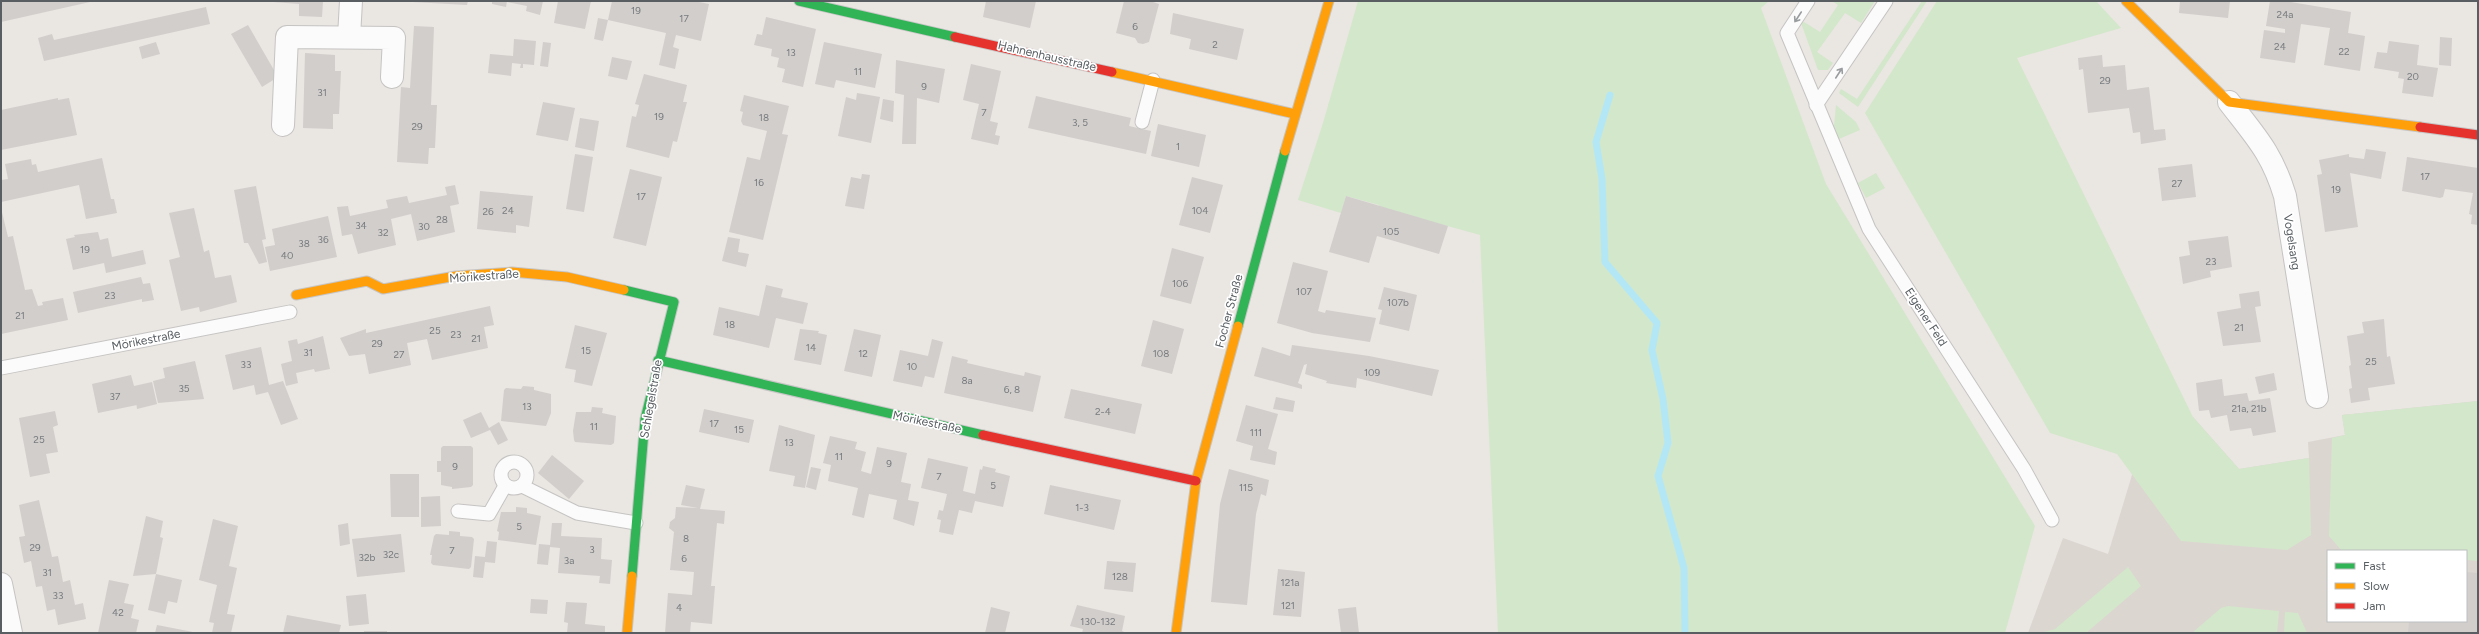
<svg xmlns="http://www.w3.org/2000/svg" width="2479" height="634" viewBox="0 0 2479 634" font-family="Figtree,sans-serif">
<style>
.education{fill:#dcd6d1;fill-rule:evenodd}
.green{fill:#d3e7cb}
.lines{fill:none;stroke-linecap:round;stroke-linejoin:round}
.stream{stroke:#b4e7f6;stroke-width:7}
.building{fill:#d1cecc}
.lane-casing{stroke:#c5c4c3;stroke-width:15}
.street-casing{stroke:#c5c4c3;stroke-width:24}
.fast-casing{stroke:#c6c5c5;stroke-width:11}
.slow-casing{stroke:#c6c5c5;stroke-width:11}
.jam-casing{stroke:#c6c5c5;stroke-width:11}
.lane{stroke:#fcfbfb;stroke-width:13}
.street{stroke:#fcfbfb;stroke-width:22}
.fast{stroke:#30b455;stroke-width:9}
.slow{stroke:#ff9f0a;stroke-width:9}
.jam{stroke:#e5322d;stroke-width:9}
.oneway{stroke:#9a9d9f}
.labels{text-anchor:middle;stroke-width:3.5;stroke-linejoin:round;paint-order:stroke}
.number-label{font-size:10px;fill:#787b7e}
.street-label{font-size:12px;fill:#585e62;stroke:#fff}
</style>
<rect width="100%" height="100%" fill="#eae6e2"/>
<!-- education -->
<path class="education" d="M2478 401V633H2028L2063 538 2108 554 2132 475 2193 417 2239 469 2309 458 2308 442 2345 435 2342 415ZM2328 551H2466V621H2328Z"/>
<!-- green -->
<g class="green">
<polygon points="1358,1 1769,1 1761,8 1826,184 2035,526 2005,633 1498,633 1480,235 1379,207 1379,205 1346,196 1341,213 1298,200 1323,123"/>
<polygon points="1832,1 1875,1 1861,23 1845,13 1817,52 1833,63 1828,70 1818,70 1801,23 1804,22 1820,32 1838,5"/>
<polygon points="1922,1 1927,1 1858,107 1839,93 1841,89 1857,99"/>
<polygon points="1937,1 2096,1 2121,28 2017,58 2193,417 2239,469 2309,458 2311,535 2287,550 2181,541 2117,454 2050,433 1865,113"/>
<polygon points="1836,105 1856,122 1860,130 1839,139 1834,126"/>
<polygon points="1876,173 1885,188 1866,198 1858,183"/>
<polygon points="2478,401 2478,561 2466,560 2466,551 2342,551 2329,536 2332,438 2345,435 2342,415"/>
<polygon points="2128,567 2141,586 2086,633 2041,633 2055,629"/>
<polygon points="2228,606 2279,611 2277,633 2192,633 2221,608"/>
<polygon points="2285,612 2298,613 2307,633 2284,633"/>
</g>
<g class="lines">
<!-- stream -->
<polyline class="stream" points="1610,95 1596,142 1602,179 1605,262 1657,323 1652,350 1663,399 1668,443 1658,476 1684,568 1685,633"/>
</g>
<!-- building -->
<g class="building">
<polygon points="1,1 90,1 90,2 1,22"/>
<polygon points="261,1 323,1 322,17 299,16 299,4"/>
<polygon points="395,1 468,1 467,5"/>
<polygon points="492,1 507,1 506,7 492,4"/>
<polygon points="543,1 540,15 526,11 527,6 507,2"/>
<polygon points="558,1 591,1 585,29 554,23"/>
<polygon points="612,1 694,1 709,4 701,41 676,35 673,47 679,49 675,69 659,65 666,33 608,20 603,41 594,39 598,18 608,20"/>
<polygon points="986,1 1036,1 1030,28 983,17"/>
<polygon points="1124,1 1150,1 1159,4 1149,42 1143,44 1138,43 1135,38 1116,33"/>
<polygon points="2180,1 2230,1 2228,18 2179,13"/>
<polygon points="2270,1 2285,1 2351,12 2348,33 2365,36 2360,71 2324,65 2330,28 2301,24 2295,63 2260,58 2264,30 2285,33 2285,29 2266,26"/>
<polygon points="206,7 210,24 44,61 38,38 52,34 54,40"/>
<polygon points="1173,13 1244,29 1237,60 1189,49 1191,39 1170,34"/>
<polygon points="766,17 816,29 803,87 782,82 785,69 777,67 779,58 771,56 772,49 754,45 757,34 762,35"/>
<polygon points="248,25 278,77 262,87 231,34"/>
<polygon points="414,26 434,27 431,105 437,105 435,148 429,148 428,164 397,162 401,87 410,88"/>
<polygon points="2440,37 2452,38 2451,66 2439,65"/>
<polygon points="514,39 536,41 534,65 523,64 523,68 520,68 521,64 512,63 511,76 488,73 490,54 513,56"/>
<polygon points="2389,41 2419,45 2417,65 2438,68 2433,97 2402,93 2404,79 2398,78 2399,72 2374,68 2377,52 2387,53"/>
<polygon points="156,42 160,54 142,59 139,47"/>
<polygon points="543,42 551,43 548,67 540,66"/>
<polygon points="824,42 882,54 875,88 836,80 834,88 815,84"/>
<polygon points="305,53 335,55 335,71 341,71 339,114 333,114 333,129 303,128"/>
<polygon points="2102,55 2103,67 2125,65 2127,90 2149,87 2154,130 2165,129 2166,140 2141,144 2140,132 2133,133 2129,108 2088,113 2083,69 2079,70 2078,58"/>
<polygon points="612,57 632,61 627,80 608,76"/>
<polygon points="896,60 945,69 939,103 917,98 916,144 902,144 904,95 895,93"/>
<polygon points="971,64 1001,71 990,121 998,123 995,135 1000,136 998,145 971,139 979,104 963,100"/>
<polygon points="644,74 687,85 683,102 687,102 683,117 677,142 673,141 669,158 626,147 632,116 636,117 639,105 635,104"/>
<polygon points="857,93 880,97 871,143 838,136 846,97 856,100"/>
<polygon points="744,95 789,106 782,134 788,135 763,240 729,232 747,157 760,160 767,131 743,125 741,121 743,112 740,111"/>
<polygon points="1036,96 1131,118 1129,126 1151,131 1146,154 1028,128"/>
<polygon points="58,98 58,100 69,98 77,135 1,150 1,110"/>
<polygon points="883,99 894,101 893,122 880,119"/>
<polygon points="543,102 575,108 568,141 536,135"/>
<polygon points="580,118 599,121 594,151 575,147"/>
<polygon points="1158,124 1206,135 1199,167 1151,156"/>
<polygon points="2366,149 2386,152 2381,179 2350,173 2358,227 2325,232 2317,175 2322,174 2319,160 2349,154 2349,157 2364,159"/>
<polygon points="575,154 593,157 584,212 566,209"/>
<polygon points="2407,157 2478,168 2478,225 2471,224 2472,215 2469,214 2473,193 2445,189 2443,197 2440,198 2402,191"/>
<polygon points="102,158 111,199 114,199 117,213 86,219 79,185 1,202 1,180 8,179 5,164 31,159 32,165 36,164 38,172"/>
<polygon points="2192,164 2196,197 2162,201 2158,168"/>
<polygon points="630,169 662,177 646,246 613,238"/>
<polygon points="862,174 870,175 864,209 845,206 851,177 861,179"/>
<polygon points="1192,177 1223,185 1210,233 1179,225"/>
<polygon points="455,185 459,204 450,206 455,232 417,241 411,214 391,219 396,245 358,254 352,234 342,236 337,207 348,206 350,216 388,208 386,200 396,198 407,196 409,203 447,195 445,187"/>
<polygon points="256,186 266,239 262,240 267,262 259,264 248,243 244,243 234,190"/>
<polygon points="480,191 533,196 529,227 516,225 516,233 477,229"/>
<polygon points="1346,196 1448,226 1439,254 1377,236 1369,263 1329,252"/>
<polygon points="1,208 8,237 13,236 25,290 32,289 38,306 43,305 42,302 63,298 68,320 1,334"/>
<polygon points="194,208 204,252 209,250 215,278 231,275 237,302 200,312 199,307 181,311 169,260 180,257 169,213"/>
<polygon points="328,216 337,257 270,271 265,247 275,245 272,229"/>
<polygon points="98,232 100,240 108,238 112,257 143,250 146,264 106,273 104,263 73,270 66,239 75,237 74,235"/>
<polygon points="2228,236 2232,267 2210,271 2211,277 2183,284 2179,257 2190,255 2188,241"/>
<polygon points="728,237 740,239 738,252 749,254 746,267 722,261"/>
<polygon points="1172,248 1204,257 1191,304 1160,296"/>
<polygon points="1293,262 1328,271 1318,311 1325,313 1326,310 1376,318 1370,342 1312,333 1277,323"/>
<polygon points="141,277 143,284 150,283 154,300 142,302 142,299 78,313 73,292"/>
<polygon points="766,285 783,289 781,297 808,303 803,324 776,318 769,348 713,335 719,307 759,316"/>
<polygon points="1384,287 1417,295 1409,331 1379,324 1382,310 1378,309"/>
<polygon points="2259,291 2261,306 2255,307 2261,342 2223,346 2217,312 2241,308 2239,294"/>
<polygon points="490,306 494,325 484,327 488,348 432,360 427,339 407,343 411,365 374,373 369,374 365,354 349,356 340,338 366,329 366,333"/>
<polygon points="2384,319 2387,357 2390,356 2395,384 2368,388 2370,400 2351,403 2349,389 2352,388 2349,366 2351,365 2347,336 2364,333 2362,322"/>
<polygon points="1153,320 1184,329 1172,374 1141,366"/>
<polygon points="575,325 607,333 592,386 574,382 576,370 565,368"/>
<polygon points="800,329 819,331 818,333 827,335 821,365 794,360"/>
<polygon points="854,329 881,335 872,377 844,371"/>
<polygon points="323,336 330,369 315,372 314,369 296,373 298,383 286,386 281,364 292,361 288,341 297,339 298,344"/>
<polygon points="932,339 943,342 934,378 925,376 922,387 893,381 900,350 928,356"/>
<polygon points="1292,345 1369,356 1439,370 1432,396 1357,378 1356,388 1326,383 1327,381 1305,374 1307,364 1304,365 1298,383 1302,385 1302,389 1254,376 1262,347 1290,356"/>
<polygon points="261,347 269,385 283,381 298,419 281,425 268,392 256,395 254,385 233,390 225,355"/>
<polygon points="952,356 968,360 967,363 1024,376 1025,372 1041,376 1033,412 944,393"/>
<polygon points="195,361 204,399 158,403 153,381 165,378 163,368"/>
<polygon points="2274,373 2277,390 2259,394 2255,377"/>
<polygon points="131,375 134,386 152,382 157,404 137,409 135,392 137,405 98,413 92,384"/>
<polygon points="2222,379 2224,396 2247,393 2249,401 2270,398 2276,432 2253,436 2251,428 2230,431 2227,415 2211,418 2209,410 2199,411 2196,383"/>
<polygon points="523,386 534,387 534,390 551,394 551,413 546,426 501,421 504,390 506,388 521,389"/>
<polygon points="1071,389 1142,404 1135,434 1064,418"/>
<polygon points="1276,397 1295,401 1293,412 1273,409"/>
<polygon points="1246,405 1278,414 1268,449 1277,452 1275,465 1250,460 1253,446 1236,441"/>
<polygon points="592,407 603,408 602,413 616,416 614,443 611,445 575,442 574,440 573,431 576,412 591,412"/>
<polygon points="704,409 754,420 749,443 699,432"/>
<polygon points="55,411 58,425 53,427 58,452 46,454 50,473 30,477 19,418"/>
<polygon points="481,412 489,428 499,422 508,440 498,445 490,430 471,438 463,420"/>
<polygon points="779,425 815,435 805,488 793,486 795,476 769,471"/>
<polygon points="830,436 857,442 855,449 866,452 861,471 871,474 877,447 907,453 901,482 911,484 908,500 919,502 914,526 893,519 897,500 869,494 864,518 852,515 858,488 828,481 831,465 823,463"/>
<polygon points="443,446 471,446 473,448 473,485 471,487 452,489 452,487 441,485 441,472 437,472 437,461 441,461 441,448"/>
<polygon points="552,455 584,481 569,499 538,473"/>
<polygon points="928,458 968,467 963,491 975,494 980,469 982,470 983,466 996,469 995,472 1010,476 1003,507 975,501 972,513 959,510 953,535 939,532 941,520 937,519 939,510 943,511 947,494 921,488"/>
<polygon points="811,467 821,469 816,490 806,487"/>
<polygon points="1229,469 1269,480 1266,496 1261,494 1256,514 1247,605 1211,602 1220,504"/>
<polygon points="390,474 419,474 419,517 391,517"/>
<polygon points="686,485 705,489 700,509 725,511 724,524 717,523 711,586 715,586 712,624 691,622 690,633 665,633 668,593 692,595 694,572 670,570 674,532 669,528 670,522 675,518 676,507 698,508 681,505"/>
<polygon points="1050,485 1121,500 1114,530 1044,514"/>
<polygon points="440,496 441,526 421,527 421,497"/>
<polygon points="39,500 52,557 58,556 63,582 70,580 75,605 83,603 86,619 58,625 55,609 47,611 42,586 36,587 31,561 24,563 19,537 25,536 19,505"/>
<polygon points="516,507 527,508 527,513 541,516 536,545 498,540 499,532 497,531 501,512 516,512"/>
<polygon points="146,516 163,521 160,537 163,538 156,574 133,576"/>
<polygon points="213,519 238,526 229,566 237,568 227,614 235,615 231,633 212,633 214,623 209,622 217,585 199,580"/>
<polygon points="348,523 350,544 340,546 338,525"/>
<polygon points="552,523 562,523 561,536 602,538 601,559 612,560 610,584 599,583 600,576 558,573 560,548 550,547 548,565 537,564 539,544 550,545"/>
<polygon points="449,531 460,532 460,536 472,537 474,539 471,567 469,569 433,565 431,563 432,555 430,555 434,536 436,534 449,535"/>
<polygon points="401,534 405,572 357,577 352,539"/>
<polygon points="487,541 497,542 495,563 485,562 483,578 473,577 475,556 485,557"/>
<polygon points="1107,561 1136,563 1133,592 1104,589"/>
<polygon points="1278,569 1305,572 1301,617 1273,615"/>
<polygon points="2466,572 2478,573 2478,633 2408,633 2409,621 2466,621"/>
<polygon points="156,574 182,580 177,603 168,601 165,614 148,610"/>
<polygon points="109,580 129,584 124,603 134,605 131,618 139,620 136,633 98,633"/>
<polygon points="366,594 369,624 349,626 346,596"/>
<polygon points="531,599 548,600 547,614 530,613"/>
<polygon points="566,602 587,603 585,624 605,626 605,633 567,633 568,623 564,622"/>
<polygon points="1077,605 1125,616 1122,631 1126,633 1082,633 1083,629 1070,626"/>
<polygon points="991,607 1010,612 1005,633 985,633"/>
<polygon points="1356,607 1359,633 1341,633 1338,609"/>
<polygon points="287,615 341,625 339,633 283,633"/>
<polygon points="157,625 193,632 193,633 155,633"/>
<rect x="364" y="631" width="23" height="2"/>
</g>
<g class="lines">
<defs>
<g id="lane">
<polyline points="1808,1 1787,33 1869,229 2024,469 2052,520"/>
<polyline points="1816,105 1886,1"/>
<polyline points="1142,122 1153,80"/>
<polyline points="1,368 290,312"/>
<circle cx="514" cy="475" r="13"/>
<polyline points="522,486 577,513 636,523"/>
<polyline points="458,511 489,514 505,486"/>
</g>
<g id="street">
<polyline points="349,37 351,1"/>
<path d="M2229 102C2256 137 2272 153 2285 196L2317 397"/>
<polyline points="283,125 287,37 394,38 392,77"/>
<polyline points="1,584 11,633"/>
</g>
<g id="fast">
<polyline points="799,1 955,37"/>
<polyline points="624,290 674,302 645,419 632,576"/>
<polyline points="1238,326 1285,151"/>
<polyline points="658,360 983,435"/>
</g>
<g id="slow">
<polyline points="2126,1 2229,102 2420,127"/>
<polyline points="1112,72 1295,114"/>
<polyline points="1285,151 1329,1"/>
<polyline points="296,295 367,281 383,289 456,276 512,272 567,277 624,290"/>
<polyline points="627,633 632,576"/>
<polyline points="1176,633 1196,481 1238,326"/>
</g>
<g id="jam">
<polyline points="955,37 1112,72"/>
<polyline points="2420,127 2478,135"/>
<polyline points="983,435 1196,481"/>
</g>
</defs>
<!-- lane casing -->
<use href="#lane" class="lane-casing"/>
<!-- street casing -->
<use href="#street" class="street-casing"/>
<!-- fast casing -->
<use href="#fast" class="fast-casing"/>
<!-- slow casing -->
<use href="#slow" class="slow-casing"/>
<!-- jam casing -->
<use href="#jam" class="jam-casing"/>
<!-- lane -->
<use href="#lane" class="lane"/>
<!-- street -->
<use href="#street" class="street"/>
<!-- fast -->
<use href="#fast" class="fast"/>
<!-- slow -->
<use href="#slow" class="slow"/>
<!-- jam -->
<use href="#jam" class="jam"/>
</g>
<!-- one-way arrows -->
<defs><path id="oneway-shaft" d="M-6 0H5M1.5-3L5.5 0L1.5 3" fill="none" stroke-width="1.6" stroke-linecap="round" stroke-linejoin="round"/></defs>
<g class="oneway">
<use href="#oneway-shaft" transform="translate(1798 17) rotate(123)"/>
<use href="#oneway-shaft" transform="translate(1839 73) rotate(-57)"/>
</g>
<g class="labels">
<!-- number labels -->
<g class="number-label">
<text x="636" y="14">19</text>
<text x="2285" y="18">24a</text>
<text x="684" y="22">17</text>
<text x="1135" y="30">6</text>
<text x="1215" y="48">2</text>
<text x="2280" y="50">24</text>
<text x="2344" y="55">22</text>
<text x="791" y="56">13</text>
<text x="858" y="75">11</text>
<text x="2413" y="80">20</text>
<text x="2105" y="84">29</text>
<text x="924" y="90">9</text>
<text x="322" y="96">31</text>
<text x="984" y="116">7</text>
<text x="659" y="120">19</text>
<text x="764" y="121">18</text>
<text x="1080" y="126">3, 5</text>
<text x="417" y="130">29</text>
<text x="1178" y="150">1</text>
<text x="2425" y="180">17</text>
<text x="759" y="186">16</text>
<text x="2177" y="187">27</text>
<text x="2336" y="193">19</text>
<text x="641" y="200">17</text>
<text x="508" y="214">24</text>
<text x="1200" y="214">104</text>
<text x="488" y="215">26</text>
<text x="442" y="223">28</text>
<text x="361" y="229">34</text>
<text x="424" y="230">30</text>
<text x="1391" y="235">105</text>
<text x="383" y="236">32</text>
<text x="323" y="243">36</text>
<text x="304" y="247">38</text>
<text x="85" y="253">19</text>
<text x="287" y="259">40</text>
<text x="2211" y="265">23</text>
<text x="1180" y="287">106</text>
<text x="1304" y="295">107</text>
<text x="110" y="299">23</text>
<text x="1398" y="306">107b</text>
<text x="20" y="319">21</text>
<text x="730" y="328">18</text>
<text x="2239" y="331">21</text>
<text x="435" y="334">25</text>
<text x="456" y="338">23</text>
<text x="476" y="342">21</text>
<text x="377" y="347">29</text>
<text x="811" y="351">14</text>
<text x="586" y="354">15</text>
<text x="308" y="356">31</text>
<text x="863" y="357">12</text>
<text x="1161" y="357">108</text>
<text x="399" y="358">27</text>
<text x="2371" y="365">25</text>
<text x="246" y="368">33</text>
<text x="912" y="370">10</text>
<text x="1372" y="376">109</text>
<text x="967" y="384">8a</text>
<text x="184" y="392">35</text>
<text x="1012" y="393">6, 8</text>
<text x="115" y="400">37</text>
<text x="527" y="410">13</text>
<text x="2249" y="412">21a, 21b</text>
<text x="1103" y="415">2-4</text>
<text x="714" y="427">17</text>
<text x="594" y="430">11</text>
<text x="739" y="433">15</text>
<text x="1256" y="436">111</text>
<text x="39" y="443">25</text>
<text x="789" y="446">13</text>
<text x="839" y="460">11</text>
<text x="889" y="467">9</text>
<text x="455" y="470">9</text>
<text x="939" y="480">7</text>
<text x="993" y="489">5</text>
<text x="1246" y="491">115</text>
<text x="1082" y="511">1-3</text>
<text x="519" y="530">5</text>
<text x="686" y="542">8</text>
<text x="35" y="551">29</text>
<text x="592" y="553">3</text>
<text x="452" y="554">7</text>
<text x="391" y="558">32c</text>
<text x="367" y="561">32b</text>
<text x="684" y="562">6</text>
<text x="569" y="564">3a</text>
<text x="47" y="576">31</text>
<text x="1120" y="580">128</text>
<text x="1290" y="586">121a</text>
<text x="58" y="599">33</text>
<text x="1288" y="609">121</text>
<text x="679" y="611">4</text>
<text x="118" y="616">42</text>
<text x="1098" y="625">130-132</text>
</g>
<!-- street labels -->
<g class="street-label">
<text transform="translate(1047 56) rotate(13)" y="4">Hahnenhausstraße</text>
<text transform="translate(2292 242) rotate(81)" y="4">Vogelsang</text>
<text transform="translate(484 276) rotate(-4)" y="4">Mörikestraße</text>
<text transform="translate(1229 311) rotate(-75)" y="4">Focher Straße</text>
<text transform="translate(1926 317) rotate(57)" y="4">Eigener Feld</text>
<text transform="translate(146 340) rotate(-11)" y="4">Mörikestraße</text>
<text transform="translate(651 399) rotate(-80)" y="4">Schlegelstraße</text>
<text transform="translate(927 422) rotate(12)" y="4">Mörikestraße</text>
</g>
</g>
<!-- border -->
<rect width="2479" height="634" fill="none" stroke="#585e62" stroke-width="4"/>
<!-- legend -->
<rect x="2327" y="550" width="140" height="72" fill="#ffffff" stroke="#bcbfc0"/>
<rect x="2335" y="563" width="20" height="6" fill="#30b455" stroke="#bcbfc0"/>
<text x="2363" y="570" font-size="12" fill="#585e62">Fast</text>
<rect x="2335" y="583" width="20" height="6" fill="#ff9f0a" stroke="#bcbfc0"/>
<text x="2363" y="590" font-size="12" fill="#585e62">Slow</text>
<rect x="2335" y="603" width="20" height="6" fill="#e5322d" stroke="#bcbfc0"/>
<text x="2363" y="610" font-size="12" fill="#585e62">Jam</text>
</svg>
